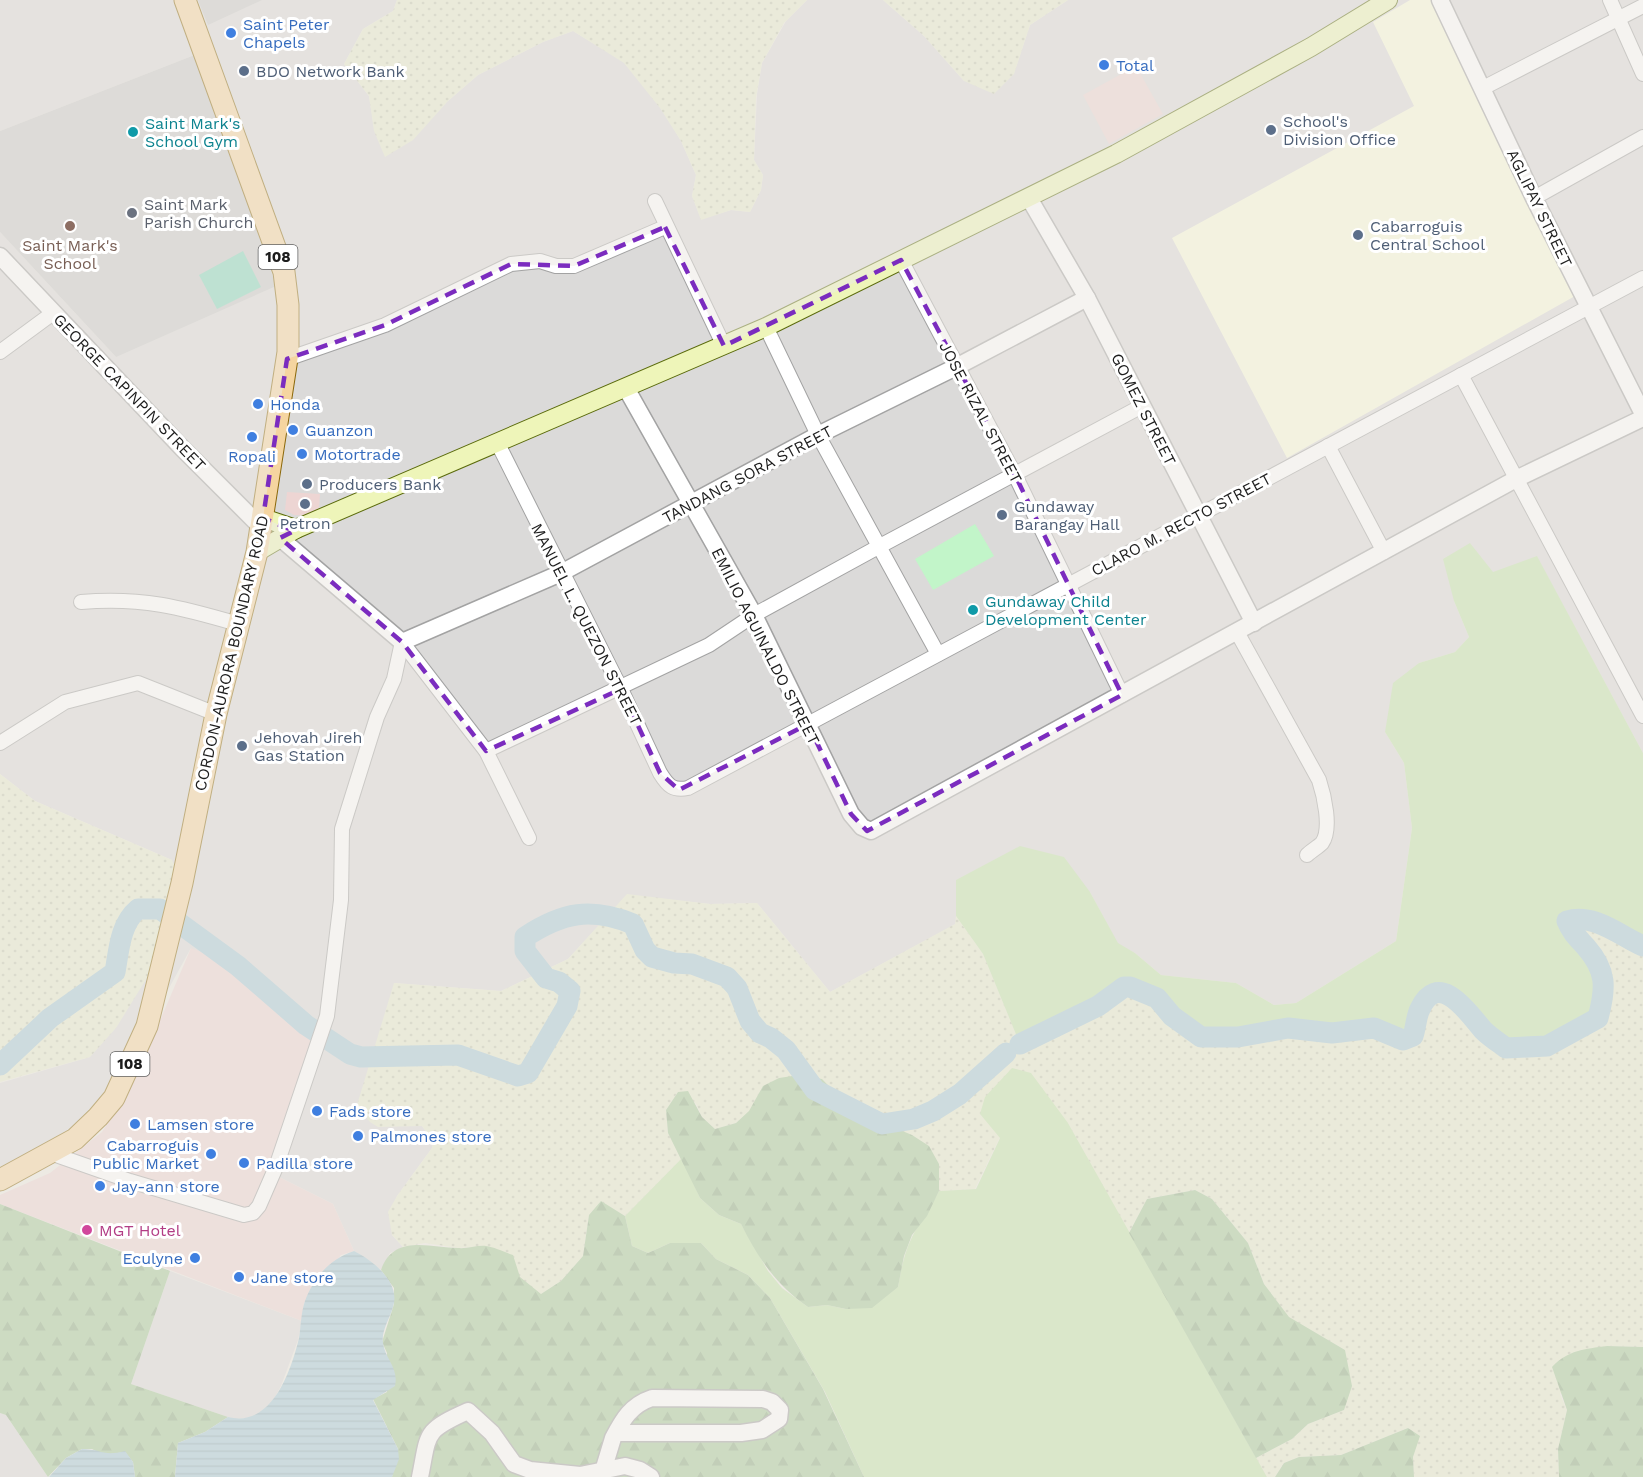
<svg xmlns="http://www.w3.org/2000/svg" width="1643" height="1477" viewBox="0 0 1643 1477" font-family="'Work Sans',sans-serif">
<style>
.residential{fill:#dbdad9}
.commercial{fill:#edd5d3}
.education{fill:#fbfddc}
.religious{fill:#cacaca}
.farmland{fill:url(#farmland-dots)}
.grass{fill:#c4e4ac}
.forest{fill:url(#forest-firs)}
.park{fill:#c2f5c9}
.pitch{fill:#86d7bc}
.water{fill:url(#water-rules)}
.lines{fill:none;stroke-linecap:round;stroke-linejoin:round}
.river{stroke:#a6cad8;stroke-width:21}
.minor-casing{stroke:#a3a3a3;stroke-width:16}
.tertiary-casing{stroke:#a3a3a3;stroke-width:19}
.secondary-casing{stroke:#5b6b0c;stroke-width:20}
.primary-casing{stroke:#8b680a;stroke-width:23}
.minor{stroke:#fff;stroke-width:14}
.tertiary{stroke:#fff;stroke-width:16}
.secondary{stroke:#eef5b9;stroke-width:18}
.primary{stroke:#f5d5a0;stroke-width:21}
.marked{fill:none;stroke:#7b2cbf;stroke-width:4.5;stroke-dasharray:12 8;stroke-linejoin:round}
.shop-dot{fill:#3f7fe0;stroke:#fff;stroke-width:2}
.service-dot{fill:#5c6f8a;stroke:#fff;stroke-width:2}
.culture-dot{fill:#0f9aa8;stroke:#fff;stroke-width:2}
.worship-dot{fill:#6b7280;stroke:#fff;stroke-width:2}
.education-dot{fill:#8d6e63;stroke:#fff;stroke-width:2}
.hotel-dot{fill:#d1479c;stroke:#fff;stroke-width:2}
.labels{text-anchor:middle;stroke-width:6;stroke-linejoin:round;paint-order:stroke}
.shield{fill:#fff;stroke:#606060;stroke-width:1.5}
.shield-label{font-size:15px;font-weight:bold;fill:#1c1c1c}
.shop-label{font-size:16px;fill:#366cbe;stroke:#fff;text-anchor:start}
.service-label{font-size:16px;fill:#4e5e75;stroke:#fff;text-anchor:start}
.culture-label{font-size:16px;fill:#0d838f;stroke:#fff;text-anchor:start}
.worship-label{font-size:16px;fill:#5b616d;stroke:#fff;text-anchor:start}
.street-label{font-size:16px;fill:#1c1c1c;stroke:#fff}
.education-label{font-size:16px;fill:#785e54;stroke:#fff}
.hotel-label{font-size:16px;fill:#b23c85;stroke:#fff;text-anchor:start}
</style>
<defs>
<pattern id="farmland-dots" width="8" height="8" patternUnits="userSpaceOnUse" patternTransform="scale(1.5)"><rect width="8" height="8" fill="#e7ebcf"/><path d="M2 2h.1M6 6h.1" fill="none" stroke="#c6c9b1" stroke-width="1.8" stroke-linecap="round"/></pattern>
<pattern id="forest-firs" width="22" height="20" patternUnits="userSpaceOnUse" patternTransform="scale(1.5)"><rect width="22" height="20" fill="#a6ca9a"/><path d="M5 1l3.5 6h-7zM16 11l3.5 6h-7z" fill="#8ead84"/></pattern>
<pattern id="water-rules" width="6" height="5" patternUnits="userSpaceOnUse" patternTransform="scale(1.5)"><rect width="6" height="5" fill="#a6cad8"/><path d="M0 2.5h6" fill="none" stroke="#8eadb9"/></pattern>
</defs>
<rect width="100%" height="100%" fill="#edeae3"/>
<!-- residential -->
<g class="residential">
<polygon points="0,0 397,0 393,11 363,29 344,64 369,96 374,128 448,101 478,75 543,42 573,31 624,62 661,108 681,141 696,175 692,196 701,219 731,210 750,212 761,190 763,175 754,160 757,94 762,63 786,21 807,0 883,0 924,36 964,81 1014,73 1030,25 1068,0 1643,0 1643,753 1537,557 1454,601 1469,637 1455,652 1419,663 1385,732 1404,763 1412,828 1396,941 1296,1003 1274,1005 1236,983 1161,975 1135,953 1118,944 1090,892 956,880 956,924 830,992 757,903 710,904 627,895 568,959 501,991 394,983 391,1127 403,1124 422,1126 433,1141 432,1148 397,1196 392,1235 403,1247 390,1253 381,1270 354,1251 333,1204 273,1174 191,948 98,1117 0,1180 0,1083 90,1057 172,860 35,801 0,774 0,232 116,357 197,54 0,131"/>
<polygon points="170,1271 302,1321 298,1340 281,1386 272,1403 256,1417 236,1419 228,1417 131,1384"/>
<polygon points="0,1413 6,1415 48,1477 0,1477"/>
</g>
<!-- commercial -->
<g class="commercial">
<polygon points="1136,66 1163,114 1109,144 1083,95"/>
<polygon points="287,492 320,494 319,508 310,516 294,515 285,510"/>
<polygon points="191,948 238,966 306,1025 318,1047 273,1174 333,1204 354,1251 341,1255 304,1303 302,1321 0,1204 0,1195 50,1173 102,1132 136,1077"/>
</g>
<!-- education -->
<polygon class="education" points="1410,0 1437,0 1575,296 1287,458 1172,238 1414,106 1373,22"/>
<!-- religious -->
<g class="religious">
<polygon points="198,0 262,0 208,25"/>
<polygon points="197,54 276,286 116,357 0,232 0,131"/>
</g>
<!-- farmland -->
<g class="farmland">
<polygon points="397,0 807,0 784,23 762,63 756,98 754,160 763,175 761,190 750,212 731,210 701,220 692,196 696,175 681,141 660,108 624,63 573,31 543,42 478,75 448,101 413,140 385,157 374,131 369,96 344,64 363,29 393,11"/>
<polygon points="883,0 1068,0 1030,25 1014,74 994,94 964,81 924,36"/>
<polygon points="0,774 35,801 172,860 182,883 166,947 116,1028 90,1057 0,1082"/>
<polygon points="627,894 710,904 757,903 830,992 955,924 956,916 983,954 1020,1043 1101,1005 1124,987 1130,987 1147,992 1201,1037 1238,1037 1286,1028 1311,1029 1332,1033 1374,1028 1403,1040 1417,1025 1420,1009 1431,996 1440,993 1450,995 1471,1014 1601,967 1572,933 1567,921 1579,917 1594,920 1643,946 1643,1347 1607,1346 1560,1394 1567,1410 1558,1449 1559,1477 1414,1477 1413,1457 1419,1436 1408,1428 1341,1455 1299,1457 1284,1463 1275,1477 1267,1477 1256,1458 1292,1439 1308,1424 1344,1410 1345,1350 1289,1318 1264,1284 1248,1243 1212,1199 1195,1190 1147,1199 1129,1233 1068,1123 980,1114 1000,1137 975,1189 939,1191 939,1164 852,1110 835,1090 763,1086 750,1111 736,1123 715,1129 702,1117 696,1104 678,1092 666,1110 668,1133 682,1158 625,1216 601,1202 589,1215 583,1256 561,1281 540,1295 485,1246 458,1248 425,1243 403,1247 392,1235 388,1212 397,1196 432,1148 433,1141 422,1126 378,1127 370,1122 357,1105 394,983 501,991 568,959"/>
</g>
<!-- grass -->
<g class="grass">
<path d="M1470 543 1493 572 1537 556 1643 753V946C1620 935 1593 912 1568 921 1572 933 1578 938 1586 948 1607 972 1606 988 1598 1018L1547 1046 1506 1048C1498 1042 1490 1037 1484 1030 1469 1016 1439 968 1420 1009 1416 1017 1416 1027 1413 1036L1403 1040 1374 1028 1332 1033 1311 1029 1286 1028 1238 1037H1201L1171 1015 1157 998 1130 987 1098 1006 1020 1044 983 954 956 916V880L1020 846 1064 857 1090 892 1118 943 1135 953 1161 975 1236 983 1274 1005 1296 1003 1396 941 1412 828 1404 763 1385 732 1393 683 1419 663 1455 652 1469 637 1454 601 1443 559Z"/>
<path d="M1012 1068 1031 1073 1068 1123 1267 1477H864L825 1392 770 1298 748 1275 716 1259 701 1243H670L648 1253 632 1246 625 1216 682 1158 700 1198 719 1215 741 1224 768 1271 782 1288 808 1307 827 1305 846 1309 898 1287C901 1270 904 1253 912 1237 919 1222 931 1208 939 1191L976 1189 1000 1138 980 1114 985 1097Z"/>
</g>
<!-- forest -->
<g class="forest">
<path d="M799 1075 822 1079 852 1110 912 1135 929 1146 939 1164V1191L927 1216 912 1235 904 1256 898 1287 872 1308 846 1309 827 1305 808 1307C776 1285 758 1258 741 1224L719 1215 700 1198 668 1133 666 1110 678 1092 688 1091 702 1117 715 1129 736 1123 749 1111 763 1086 779 1078Z"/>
<polygon points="1195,1190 1212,1199 1248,1243 1264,1284 1289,1317 1345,1350 1352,1386 1344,1410 1308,1424 1292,1439 1256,1458 1129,1233 1147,1199"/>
<path d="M601 1201 625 1216 632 1246 648 1253 670 1243H701L716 1259 748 1275 770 1298 823 1389 864 1477H392L398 1449 373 1399 387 1392V1353L382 1342 394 1304V1288L381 1270C393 1234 429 1247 458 1248 467 1249 477 1245 486 1246 494 1247 504 1252 513 1255L520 1277 541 1294 561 1281 583 1256 589 1215Z"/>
<polygon points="0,1204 170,1271 131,1384 228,1417 205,1432 178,1443 175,1477 135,1477 133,1462 125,1452 103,1455 92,1449 82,1449 66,1458 48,1477 6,1415 0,1413"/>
<path d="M1607 1346 1643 1347V1477H1559L1558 1449 1567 1410 1552 1367C1568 1350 1585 1349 1607 1346Z"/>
<polygon points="1408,1428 1420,1436 1413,1457 1414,1477 1275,1477 1284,1463 1299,1457 1341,1455"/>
</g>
<!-- park -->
<polygon class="park" points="975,524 994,556 933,590 915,559"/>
<!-- pitch -->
<polygon class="pitch" points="243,251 261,287 217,309 199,275"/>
<!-- water -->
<g class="water">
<path d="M354 1251C374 1261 401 1283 393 1307 390 1318 381 1331 383 1343 385 1359 399 1368 395 1386L373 1400 398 1449 399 1459 392 1477H175L178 1443 205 1432 228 1417C272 1428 291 1371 299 1338 301 1326 301 1312 305 1301 314 1277 330 1259 354 1251Z"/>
<path d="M82 1449C102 1449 103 1457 125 1451L133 1462 135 1477H49L66 1458Z"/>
</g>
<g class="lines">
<!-- river -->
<g class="river">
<path d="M1020 1044 1098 1006 1124 987H1130L1157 998 1172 1016 1201 1037H1238L1288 1028 1332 1033 1374 1028 1403 1040 1413 1036C1416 1027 1416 1017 1420 1009 1439 968 1470 1015 1483 1030 1490 1037 1498 1042 1506 1048L1547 1046 1598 1018C1606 988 1607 971 1586 947 1578 938 1572 933 1567 921 1594 913 1619 935 1643 946"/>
<path d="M0 1065 50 1018 115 972C119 950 120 924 138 909H160L238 966 306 1025 350 1054 361 1057 458 1055 518 1076 528 1073 567 1006 570 991 559 982 546 978 525 951V937C563 912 591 907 633 924L645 950 652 957 674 963 692 964 727 977 737 988 750 1021 760 1033 771 1038 786 1050 815 1090 882 1124 914 1119 933 1111 960 1094 1006 1053"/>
</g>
<defs>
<g id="minor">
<polyline points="1610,0 1643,74"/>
<polyline points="1483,88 1643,6"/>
<polyline points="1534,198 1643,137"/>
<polyline points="655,201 724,346"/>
<polyline points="901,260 1015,475 1122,695"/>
<polyline points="766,327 818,435 938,654"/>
<polyline points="0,352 53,313"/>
<polyline points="287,359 385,325 511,264 540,261 556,266 574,266 665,227"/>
<polyline points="1461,375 1643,716"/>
<path d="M497 442 621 689 660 773C668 786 673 791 688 788L1643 278"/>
<polyline points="1328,446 1384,552"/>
<path d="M81 602C142 597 180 607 238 624"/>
<path d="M1237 632 1319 780C1324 795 1332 829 1322 843 1318 847 1311 851 1307 855"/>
<polyline points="402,642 486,751 529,838"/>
<polyline points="0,743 65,702 138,683 216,714"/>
<polyline points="486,751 709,645 754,615 880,546 1142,406"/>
<polyline points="50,1153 130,1181 244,1215 253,1213 259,1206 276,1167 327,1016 341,900 342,829 377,717 394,679 402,642"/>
</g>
<g id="tertiary">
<polyline points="1440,0 1534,198 1643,414"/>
<polyline points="1029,198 1087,298 1254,623"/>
<polyline points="0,256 182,448 261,527"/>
<polyline points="626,388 754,615 851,814 862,827 871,831 1516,479 1643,418"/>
<polyline points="280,538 402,642 561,573 818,435 956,367 1087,298"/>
<path d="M603 1471 613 1438C623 1419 631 1405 652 1398L763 1399 772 1402 780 1410 779 1419 762 1430 741 1433H616"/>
<path d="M420 1477C429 1433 423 1431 468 1411L492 1433 514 1464 530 1470 580 1475 625 1466 640 1470 651 1477"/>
</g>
<g id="secondary">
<polyline points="263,518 296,529"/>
<polyline points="257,552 296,529 766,327 1116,154 1311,47 1388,0"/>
</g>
<polyline id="primary" points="0,1180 75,1139 98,1117 114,1098 147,1026 182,883 216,714 257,552 288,352 288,305 284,272 185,0"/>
</defs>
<!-- minor casing -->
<use href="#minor" class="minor-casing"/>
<!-- tertiary casing -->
<use href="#tertiary" class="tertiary-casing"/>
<!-- secondary casing -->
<use href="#secondary" class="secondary-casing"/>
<!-- primary casing -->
<use href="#primary" class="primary-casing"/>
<!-- minor -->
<use href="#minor" class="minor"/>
<!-- tertiary -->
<use href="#tertiary" class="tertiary"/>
<!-- secondary -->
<use href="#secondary" class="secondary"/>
<!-- primary -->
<use href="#primary" class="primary"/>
</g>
<!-- marked area -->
<path d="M0 0H1643V1477H0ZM665 227 724 346 901 260 1015 475 1122 695 867 831 851 814 808 724 679 790 660 773 621 689 486 751 402 642 280 538 294 531 263 518 287 359 385 325 511 264 574 266Z" fill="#edeae3" fill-opacity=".55" fill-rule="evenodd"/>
<path class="marked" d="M665 227 724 346 901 260 1015 475 1122 695 867 831 851 814 808 724 679 790 660 773 621 689 486 751 402 642 280 538 294 531 263 518 287 359 385 325 511 264 574 266Z"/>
<!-- markers -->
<g class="shop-dot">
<circle cx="231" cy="33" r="6"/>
<circle cx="1104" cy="65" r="6"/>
<circle cx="258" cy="404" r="6"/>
<circle cx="293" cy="430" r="6"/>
<circle cx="252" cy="437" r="6"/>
<circle cx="302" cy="454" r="6"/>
<circle cx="317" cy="1111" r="6"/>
<circle cx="135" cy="1124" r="6"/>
<circle cx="358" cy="1136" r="6"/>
<circle cx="211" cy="1154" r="6"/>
<circle cx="244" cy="1163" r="6"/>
<circle cx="100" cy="1186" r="6"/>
<circle cx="195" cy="1258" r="6"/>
<circle cx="239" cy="1277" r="6"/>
</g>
<g class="service-dot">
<circle cx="244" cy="71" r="6"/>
<circle cx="1271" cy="130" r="6"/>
<circle cx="1358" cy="235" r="6"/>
<circle cx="307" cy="484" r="6"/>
<circle cx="305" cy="504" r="6"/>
<circle cx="1002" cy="515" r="6"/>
<circle cx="242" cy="746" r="6"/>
</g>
<g class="culture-dot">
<circle cx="133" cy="132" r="6"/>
<circle cx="973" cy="610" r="6"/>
</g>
<circle class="worship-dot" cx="132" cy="213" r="6"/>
<circle class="education-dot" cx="70" cy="226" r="6"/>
<circle class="hotel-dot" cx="87" cy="1230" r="6"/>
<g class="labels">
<!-- shield labels -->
<g class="shield">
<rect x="258.5" y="245" width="39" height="24" rx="4.5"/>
<rect x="110.5" y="1052" width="39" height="24" rx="4.5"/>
</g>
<g class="shield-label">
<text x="278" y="262">108</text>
<text x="130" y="1069">108</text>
</g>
<!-- shop labels -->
<g class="shop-label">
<text x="243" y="30">Saint Peter<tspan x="243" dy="18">Chapels</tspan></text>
<text x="1116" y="71">Total</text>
<text x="270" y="410">Honda</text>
<text x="305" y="436">Guanzon</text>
<text x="314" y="460">Motortrade</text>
<text x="252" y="462" text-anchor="middle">Ropali</text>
<text x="329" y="1117">Fads store</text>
<text x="147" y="1130">Lamsen store</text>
<text x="370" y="1142">Palmones store</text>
<text x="199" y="1151" text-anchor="end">Cabarroguis<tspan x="199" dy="18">Public Market</tspan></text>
<text x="256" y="1169">Padilla store</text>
<text x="112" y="1192">Jay-ann store</text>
<text x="183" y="1264" text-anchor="end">Eculyne</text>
<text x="251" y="1283">Jane store</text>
</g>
<!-- service labels -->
<g class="service-label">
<text x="256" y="77">BDO Network Bank</text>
<text x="1283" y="127">School's<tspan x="1283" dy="18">Division Office</tspan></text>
<text x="1370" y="232">Cabarroguis<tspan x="1370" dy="18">Central School</tspan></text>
<text x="319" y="490">Producers Bank</text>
<text x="1014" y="512">Gundaway<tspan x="1014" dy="18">Barangay Hall</tspan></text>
<text x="305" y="529" text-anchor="middle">Petron</text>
<text x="254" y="743">Jehovah Jireh<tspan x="254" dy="18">Gas Station</tspan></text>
</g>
<!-- culture labels -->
<g class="culture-label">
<text x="145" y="129">Saint Mark's<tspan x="145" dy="18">School Gym</tspan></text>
<text x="985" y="607">Gundaway Child<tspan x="985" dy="18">Development Center</tspan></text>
</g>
<!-- worship labels -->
<g class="worship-label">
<text x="144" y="210">Saint Mark<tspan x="144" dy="18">Parish Church</tspan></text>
</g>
<!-- street labels -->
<g class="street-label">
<text transform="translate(1540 208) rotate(64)" y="6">AGLIPAY STREET</text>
<text transform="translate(130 392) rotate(46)" y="6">GEORGE CAPINPIN STREET</text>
<text transform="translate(1144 409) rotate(63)" y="6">GOMEZ STREET</text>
<text transform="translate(981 412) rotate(62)" y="6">JOSE RIZAL STREET</text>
<text transform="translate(747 474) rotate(-28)" y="6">TANDANG SORA STREET</text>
<text transform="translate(1181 524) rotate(-28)" y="6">CLARO M. RECTO STREET</text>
<text transform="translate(587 624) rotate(63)" y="6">MANUEL L. QUEZON STREET</text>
<text transform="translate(766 646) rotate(63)" y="6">EMILIO AGUINALDO STREET</text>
<text transform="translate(231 653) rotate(-77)" y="6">CORDON-AURORA BOUNDARY ROAD</text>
</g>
<!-- education labels -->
<g class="education-label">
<text x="70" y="251">Saint Mark's<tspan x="70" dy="18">School</tspan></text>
</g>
<!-- hotel labels -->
<g class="hotel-label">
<text x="99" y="1236">MGT Hotel</text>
</g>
</g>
</svg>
